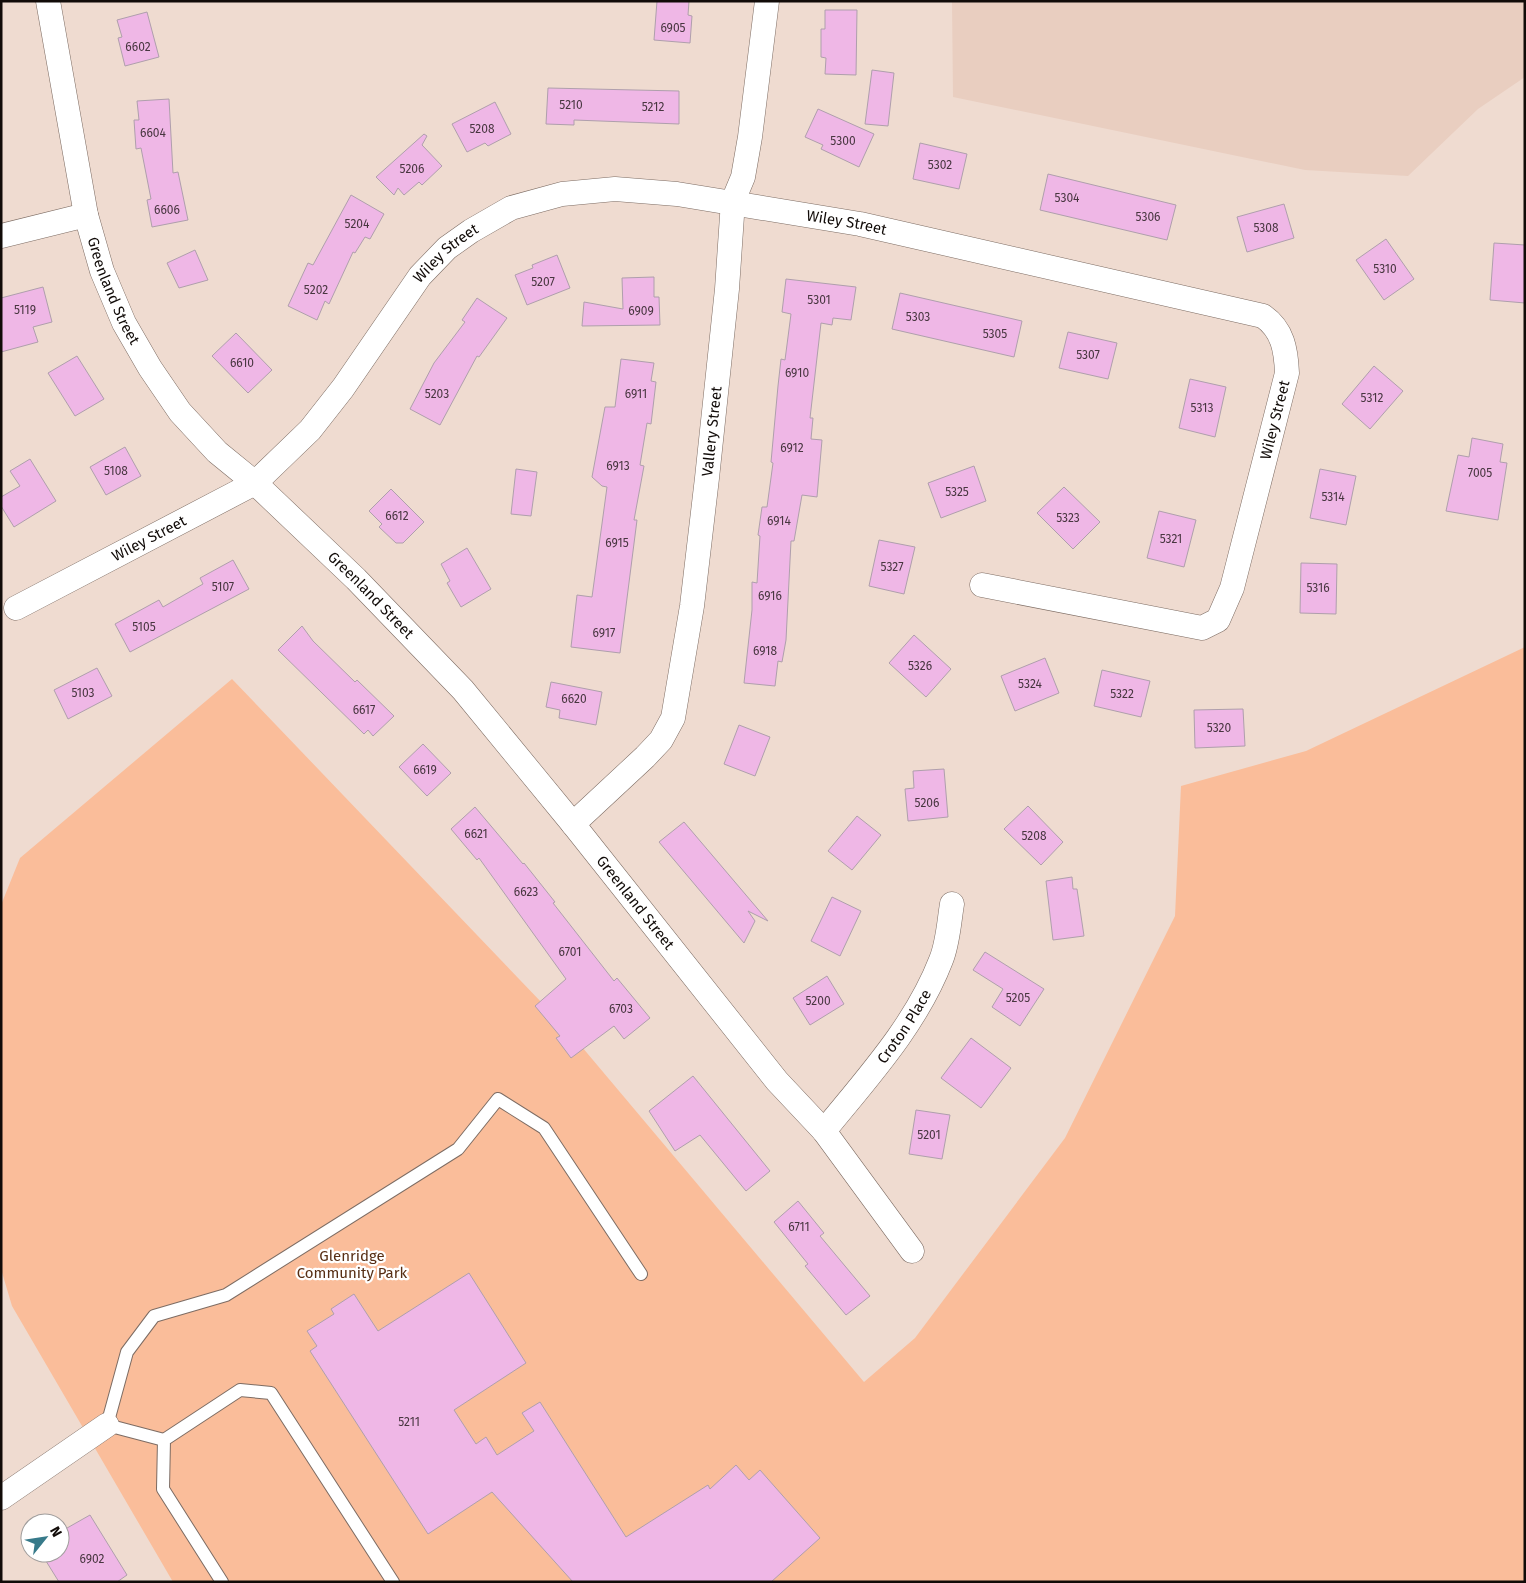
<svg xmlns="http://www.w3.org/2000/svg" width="1526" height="1583" viewBox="0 0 1526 1583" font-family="'Fira Sans',sans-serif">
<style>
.built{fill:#e9cec0}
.green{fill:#fabd9a}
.building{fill:#efb7e6;stroke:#af9fac}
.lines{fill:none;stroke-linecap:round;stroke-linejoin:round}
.lane-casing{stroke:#7d6c63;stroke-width:14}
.street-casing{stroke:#7d6c63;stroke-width:25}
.lane{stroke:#fff;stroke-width:12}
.street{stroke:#fff;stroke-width:24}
.labels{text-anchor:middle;stroke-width:4.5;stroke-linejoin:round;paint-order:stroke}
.number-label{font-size:12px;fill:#483640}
.street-label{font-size:15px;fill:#110b08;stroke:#fff}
.park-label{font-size:15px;fill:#572e14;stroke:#fff}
</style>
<rect width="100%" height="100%" fill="#efdbd0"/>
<!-- built -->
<polygon class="built" points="952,1 1525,1 1525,77 1478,109 1408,176 1305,170 953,97"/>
<!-- green -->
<polygon class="green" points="1525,647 1525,1582 173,1582 12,1306 1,1269 1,905 20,858 232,679 566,1028 864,1382 915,1338 1065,1138 1175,916 1181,786 1306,751"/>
<!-- building -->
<g class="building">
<polygon points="657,1 689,1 688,15 692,16 690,43 654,40"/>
<polygon points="825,10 857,10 856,75 825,74 826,58 821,57 821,29 825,29"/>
<polygon points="147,12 159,57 125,66 118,38 122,37 117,20"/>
<polygon points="872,70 894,73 888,126 865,124"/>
<polygon points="548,88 679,91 679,124 574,120 574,125 546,124"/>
<polygon points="169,99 173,173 178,172 188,220 152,227 147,200 151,199 141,148 136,149 134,120 139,120 137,101"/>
<polygon points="495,102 511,134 488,146 485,143 467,152 452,124"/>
<polygon points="818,109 874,134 859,167 821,149 823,145 805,137"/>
<polygon points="424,134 427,136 422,145 442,166 422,185 419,182 404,195 398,188 394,195 376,177"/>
<polygon points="920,143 967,154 959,189 913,179"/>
<polygon points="1048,174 1176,205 1167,240 1040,210"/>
<polygon points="351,195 384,214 370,239 365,237 355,253 353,252 329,304 325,301 317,320 288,306 308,263 313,265"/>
<polygon points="1284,204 1294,238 1247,252 1237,217"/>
<polygon points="1386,239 1414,279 1384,300 1356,260"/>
<polygon points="1494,243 1525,245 1525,303 1490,300"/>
<polygon points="195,250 208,280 179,288 167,263"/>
<polygon points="557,255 570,288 527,305 515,275 533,268 532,265"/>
<polygon points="654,277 654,297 659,297 660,325 582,326 584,302 623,309 622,278"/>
<polygon points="786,279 856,287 851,320 833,318 832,325 821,323 810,418 813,418 811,439 822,440 817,497 802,495 794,541 791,541 786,640 782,662 778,661 775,686 744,683 752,610 752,582 757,583 760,536 758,535 762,507 767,507 773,463 771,462 778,386 781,359 785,360 791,314 782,312"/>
<polygon points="43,287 52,322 33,327 38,342 1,352 1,298"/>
<polygon points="900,293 1022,321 1014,357 892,329"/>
<polygon points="477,298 507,318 479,357 477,356 440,425 410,409 434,363 465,322 462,320"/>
<polygon points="1068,332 1117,343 1108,379 1059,368"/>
<polygon points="236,333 272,370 248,393 212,356"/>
<polygon points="77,356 104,399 75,416 48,373"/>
<polygon points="621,359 654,363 651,381 656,382 651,424 647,423 640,465 644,466 634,520 637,520 620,653 571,647 577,595 592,597 607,487 602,486 592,477 605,407 615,407"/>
<polygon points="1374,366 1403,391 1370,429 1342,404"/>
<polygon points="1190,379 1226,387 1215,437 1179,428"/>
<polygon points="1472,438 1503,444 1500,462 1507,463 1498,520 1446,511 1458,455 1469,457"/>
<polygon points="125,447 141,476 106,495 90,467"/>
<polygon points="30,459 56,501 14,527 1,506 1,497 20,486 10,471"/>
<polygon points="974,466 986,501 941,518 928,483"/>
<polygon points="516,469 537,472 531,516 511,514"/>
<polygon points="1320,469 1356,476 1346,525 1310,518"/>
<polygon points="1064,487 1100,522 1073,549 1037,513"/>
<polygon points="391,489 424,522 403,543 396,543 379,527 382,524 369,511"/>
<polygon points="1159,511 1196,520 1184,567 1147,558"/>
<polygon points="879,540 915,547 904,594 869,586"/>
<polygon points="467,548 491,589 461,607 447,583 450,581 441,564"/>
<polygon points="233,560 249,589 130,652 115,624 159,600 163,607 203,584 200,578"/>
<polygon points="1301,563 1337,564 1336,614 1300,613"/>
<polygon points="302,626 313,641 355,682 357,680 394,716 373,736 368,730 364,734 278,650"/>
<polygon points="914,635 951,669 926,697 889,663"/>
<polygon points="1045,658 1059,693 1015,711 1001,676"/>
<polygon points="97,668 112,696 68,719 54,690"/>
<polygon points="1102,670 1150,681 1141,717 1094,706"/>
<polygon points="551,682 602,692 596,725 559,718 560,710 546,707"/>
<polygon points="1243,709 1245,746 1195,748 1194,710"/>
<polygon points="739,725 770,737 755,776 724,764"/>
<polygon points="423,744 451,773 427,796 399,767"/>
<polygon points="944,769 948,817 908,821 905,789 914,788 913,771"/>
<polygon points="1028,806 1063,842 1041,865 1004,829"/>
<polygon points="475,807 523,864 524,863 555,902 553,903 614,981 617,978 650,1018 624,1039 614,1026 571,1058 556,1038 560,1036 535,1006 566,979 479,858 477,860 451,829"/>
<polygon points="857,816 881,835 852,870 828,851"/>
<polygon points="684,822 768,921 748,911 755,921 744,943 659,842"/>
<polygon points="1072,877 1073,889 1077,889 1084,936 1053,940 1046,881"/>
<polygon points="832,897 861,911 840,956 811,941"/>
<polygon points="985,952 1044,989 1020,1026 992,1007 1003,989 973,970"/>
<polygon points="827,976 844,1004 810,1025 793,998"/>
<polygon points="971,1038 1011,1068 981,1108 941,1078"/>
<polygon points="693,1076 770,1171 746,1191 700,1135 675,1151 649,1111"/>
<polygon points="916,1110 950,1115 942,1159 909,1154"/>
<polygon points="798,1201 824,1233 820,1236 870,1296 846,1315 805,1266 808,1264 774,1222"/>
<polygon points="469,1273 526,1363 454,1410 476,1444 486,1437 497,1455 534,1431 522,1413 540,1402 626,1537 708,1485 710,1489 736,1465 749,1480 760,1470 820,1538 771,1582 573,1582 492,1492 428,1534 310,1351 317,1346 307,1331 334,1314 331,1309 354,1294 378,1331"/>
<polygon points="90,1515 127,1575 117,1582 59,1582 41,1553 60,1553 60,1532"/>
</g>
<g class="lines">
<defs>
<g id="lane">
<polyline points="164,1440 107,1425 127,1352 154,1316 226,1295 458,1149 498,1099 544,1128 641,1274"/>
<polyline points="222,1582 163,1489 164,1440 240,1390 271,1393 393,1582"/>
</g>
<g id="street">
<path id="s1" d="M48 1 86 215 102 271 124 323 150 368 180 412 217 452 255 483 356 579 463 690 573 824 777 1081 824 1131 912 1251"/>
<polyline points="1,236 86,215"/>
<path id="s2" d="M16 608 255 483 310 430 343 388 420 276 447 248 471 231 511 208 562 194 615 189 677 194 860 224 1263 316C1283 330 1286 350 1287 373L1232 588 1218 620 1202 628 982 585"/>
<path id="s3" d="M573 824 645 757 661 740 673 718 692 606 707 478 727 289 733 201 743 177 750 137 767 1"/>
<path id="s4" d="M824 1131C867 1078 916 1025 941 960 948 943 949 922 952 904"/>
<polyline points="1,1498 107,1425"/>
</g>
</defs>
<!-- lane casing -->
<use href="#lane" class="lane-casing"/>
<!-- street casing -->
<use href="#street" class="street-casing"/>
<!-- lane -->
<use href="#lane" class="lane"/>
<!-- street -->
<use href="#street" class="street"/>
</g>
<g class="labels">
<!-- number labels -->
<g class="number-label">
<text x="673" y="32">6905</text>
<text x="138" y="51">6602</text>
<text x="571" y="109">5210</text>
<text x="653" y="111">5212</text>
<text x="482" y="133">5208</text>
<text x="153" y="137">6604</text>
<text x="843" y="145">5300</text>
<text x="940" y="169">5302</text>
<text x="412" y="173">5206</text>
<text x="1067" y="202">5304</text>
<text x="167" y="214">6606</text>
<text x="1148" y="221">5306</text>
<text x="357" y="228">5204</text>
<text x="1266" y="232">5308</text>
<text x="1385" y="273">5310</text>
<text x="543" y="286">5207</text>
<text x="316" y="294">5202</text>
<text x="819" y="304">5301</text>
<text x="25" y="314">5119</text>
<text x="641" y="315">6909</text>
<text x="918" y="321">5303</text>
<text x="995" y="338">5305</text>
<text x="1088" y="359">5307</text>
<text x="242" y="367">6610</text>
<text x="797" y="377">6910</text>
<text x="437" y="398">5203</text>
<text x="636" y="398">6911</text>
<text x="1372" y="402">5312</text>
<text x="1202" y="412">5313</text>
<text x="792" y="452">6912</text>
<text x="618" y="470">6913</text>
<text x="116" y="475">5108</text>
<text x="1480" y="477">7005</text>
<text x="957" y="496">5325</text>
<text x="1333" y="501">5314</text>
<text x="397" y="520">6612</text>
<text x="1068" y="522">5323</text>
<text x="779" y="525">6914</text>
<text x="1171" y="543">5321</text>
<text x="617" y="547">6915</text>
<text x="892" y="571">5327</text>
<text x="223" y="591">5107</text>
<text x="1318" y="592">5316</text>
<text x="770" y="600">6916</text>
<text x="144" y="631">5105</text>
<text x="604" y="637">6917</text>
<text x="765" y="655">6918</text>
<text x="920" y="670">5326</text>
<text x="1030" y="688">5324</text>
<text x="83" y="697">5103</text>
<text x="1122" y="698">5322</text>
<text x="574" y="703">6620</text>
<text x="364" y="714">6617</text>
<text x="1219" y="732">5320</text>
<text x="425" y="774">6619</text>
<text x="927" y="807">5206</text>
<text x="476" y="838">6621</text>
<text x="1034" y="840">5208</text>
<text x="526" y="896">6623</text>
<text x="570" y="956">6701</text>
<text x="1018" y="1002">5205</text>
<text x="818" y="1005">5200</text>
<text x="621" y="1013">6703</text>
<text x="929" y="1139">5201</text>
<text x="799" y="1231">6711</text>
<text x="409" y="1426">5211</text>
<text x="92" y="1563">6902</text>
</g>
<!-- street labels -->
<g class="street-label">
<text dy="5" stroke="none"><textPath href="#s2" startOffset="990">Wiley Street</textPath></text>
<text dy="5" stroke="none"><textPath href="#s2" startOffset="570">Wiley Street</textPath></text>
<text dy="5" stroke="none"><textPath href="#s1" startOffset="298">Greenland Street</textPath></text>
<text transform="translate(1275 420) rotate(-76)" y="5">Wiley Street</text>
<text dy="5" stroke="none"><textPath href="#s3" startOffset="436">Vallery Street</textPath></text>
<text dy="5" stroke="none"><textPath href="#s2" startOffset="150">Wiley Street</textPath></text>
<text dy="5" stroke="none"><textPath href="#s1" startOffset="702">Greenland Street</textPath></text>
<text dy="5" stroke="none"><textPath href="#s1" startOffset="1108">Greenland Street</textPath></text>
<text dy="5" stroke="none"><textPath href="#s4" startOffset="132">Croton Place</textPath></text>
</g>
<!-- park labels -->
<g class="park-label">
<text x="352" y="1261">Glenridge<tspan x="352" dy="17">Community Park</tspan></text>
</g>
</g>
<!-- border -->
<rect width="1526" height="1583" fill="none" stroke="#110b08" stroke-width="5"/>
<!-- north arrow -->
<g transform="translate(45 1538) rotate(60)"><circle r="24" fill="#ffffff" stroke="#a09d9c"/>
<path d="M0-4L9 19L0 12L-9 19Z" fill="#377a8a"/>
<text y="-8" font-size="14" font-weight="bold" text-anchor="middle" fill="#110b08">N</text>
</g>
</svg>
